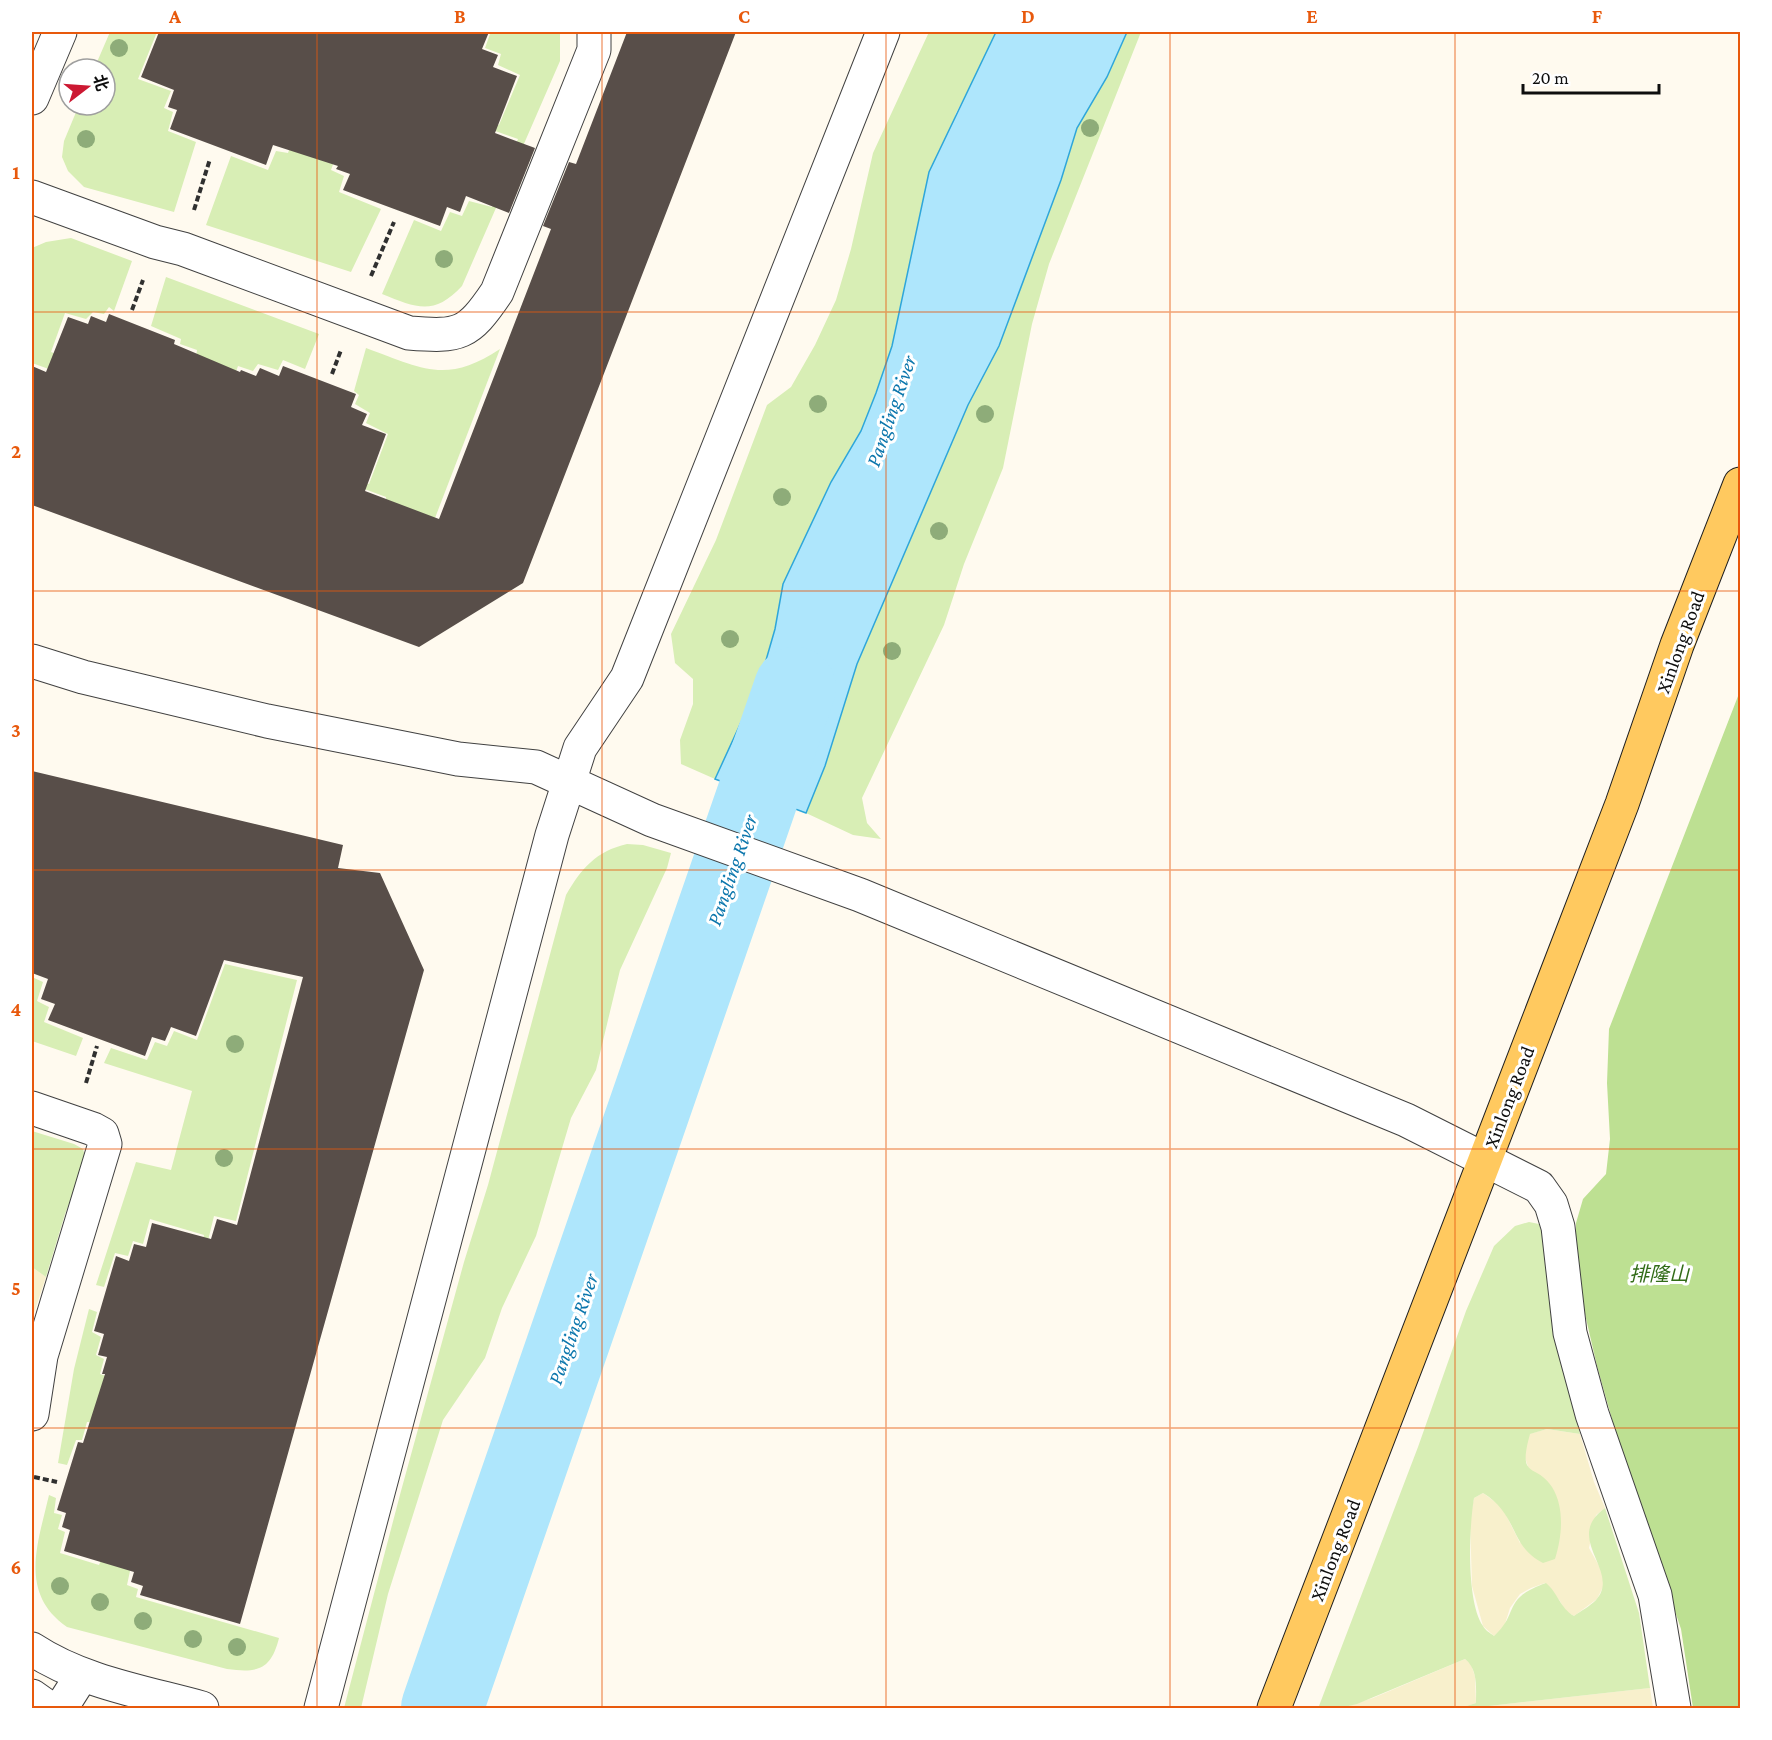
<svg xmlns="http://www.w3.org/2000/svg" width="1772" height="1740" viewBox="0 0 1772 1740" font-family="'Crimson Pro','Noto Sans SC',serif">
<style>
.farmland{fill:#f8f0cc}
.green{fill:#d8eeb5}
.forest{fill:#bde092}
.water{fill:#aee6fc;stroke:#2ea6da;stroke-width:1.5}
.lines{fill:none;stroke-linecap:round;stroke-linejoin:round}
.river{stroke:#aee6fc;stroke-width:82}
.building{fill:#584e49}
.minor-casing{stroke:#414141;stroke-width:35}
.major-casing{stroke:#1f1f1f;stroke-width:35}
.path{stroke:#303030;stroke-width:4;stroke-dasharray:6 3;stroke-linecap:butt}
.minor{stroke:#fff;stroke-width:33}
.major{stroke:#ffc95f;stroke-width:33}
.tree{fill:#8eac79}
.grid{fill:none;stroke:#e8590c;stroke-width:1.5;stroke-opacity:0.55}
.labels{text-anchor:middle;stroke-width:6;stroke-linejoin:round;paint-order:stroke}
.street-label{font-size:20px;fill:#0e0e0e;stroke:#fff}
.park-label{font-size:20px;font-style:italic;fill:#326c18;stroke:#fff}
.water-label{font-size:21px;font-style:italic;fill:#0b76ac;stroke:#fff}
.neatline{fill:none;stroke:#e8590c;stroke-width:2}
.grid-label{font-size:20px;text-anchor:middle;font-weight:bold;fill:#e8590c}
</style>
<rect width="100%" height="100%" fill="#fffaef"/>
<!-- farmland -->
<g class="farmland">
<polygon points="32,1267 46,1277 32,1319"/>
<polygon points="1547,1429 1580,1434 1594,1482 1605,1508 1596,1515 1589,1548 1603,1573 1603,1587 1597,1599 1574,1616 1565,1611 1560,1601 1545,1583 1531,1588 1520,1594 1510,1608 1504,1627 1494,1636 1483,1626 1472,1586 1470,1518 1474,1498 1483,1493 1502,1507 1520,1543 1541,1477 1529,1470 1524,1454 1529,1434"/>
<polygon points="1465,1659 1471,1664 1475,1677 1476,1703 1460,1708 1340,1708 1373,1698"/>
<polygon points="1650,1688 1653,1708 1489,1708 1488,1706"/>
</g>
<!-- green -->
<g class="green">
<polygon points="110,32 157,32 138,79 171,91 164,108 173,112 168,131 196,142 174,212 84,187 68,171 62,157 64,141 79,105 105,105 105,69 94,69"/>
<path d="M485 32H560V61L462 286C434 316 417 308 382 294L414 220 441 231 450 212 462 216 469 201 492 207 518 139 473 123 476 117 499 125 520 75 498 65 501 54 485 48 490 34Z"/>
<polygon points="929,32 996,32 981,67 956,113 916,241 892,346 876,393 861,431 831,482 783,584 775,629 760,681 715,779 681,764 680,740 693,704 693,679 675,663 671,634 716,540 767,405 791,387 815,345 836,300 851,249 873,153"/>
<polygon points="1127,32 1141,32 1049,264 1032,324 1003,468 964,564 944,625 862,798 867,823 881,839 853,835 806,813 825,766 857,664 968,405 999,346 1061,180 1077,128 1107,77"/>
<polygon points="294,135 338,150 331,170 344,176 339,192 381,209 351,272 206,225 231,156 268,170 276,151 288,153"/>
<polygon points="71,238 132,261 114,311 109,307 104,314 93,312 86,319 65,313 51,352 65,357 60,373 32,363 32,248 46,242"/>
<polygon points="166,277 319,334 305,369 283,360 278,370 258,364 253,371 238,366 220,417 196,358 197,350 180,344 181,339 151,326"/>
<path d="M366 348C421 368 446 385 500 349L435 518 386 502V497L343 481 345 476 369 484 388 434 366 423 370 413 355 404 359 395 354 391Z"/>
<path d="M627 844 643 845 671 853 667 868 620 970 596 1070 571 1118 536 1236 502 1308 485 1358 443 1420 388 1594 361 1708H344L401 1491 464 1262 488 1185 566 895C581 869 596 851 627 844Z"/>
<polygon points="225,964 297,980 236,1221 214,1216 203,1261 198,1260 204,1235 150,1219 143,1244 133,1241 128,1256 115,1253 104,1287 96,1285 136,1162 171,1170 192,1091 104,1063 111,1048 147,1060 155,1042 167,1046 174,1031 197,1040"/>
<polygon points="32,977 43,982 37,1001 49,1007 44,1022 83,1038 76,1056 32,1041"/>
<polygon points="32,1131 74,1144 83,1149 86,1160 65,1214 46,1277 32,1267"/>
<path d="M1529 1222 1539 1224 1544 1240 1563 1366 1580 1434 1547 1429 1530 1434C1517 1481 1536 1462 1552 1487 1565 1508 1562 1537 1555 1559L1543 1563C1509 1546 1519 1515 1483 1493L1474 1498C1469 1528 1466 1601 1483 1626 1485 1630 1490 1633 1494 1636 1520 1613 1501 1599 1546 1583 1558 1593 1560 1608 1574 1616 1581 1611 1590 1606 1596 1600 1622 1571 1562 1539 1605 1508L1639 1613 1650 1688 1489 1706V1708H1460L1476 1703C1476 1688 1478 1669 1465 1659L1357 1704 1340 1708 1319 1706 1418 1447 1466 1311 1494 1246 1515 1226Z"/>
<polygon points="89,1309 97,1312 92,1332 101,1337 96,1355 104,1359 100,1374 148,1390 95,1422 87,1422 82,1440 76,1440 67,1465 58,1463 74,1369"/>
<path d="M49 1495 56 1498 54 1513 62 1515 58 1529 65 1532 60 1553 99 1565 105 1551 133 1557 127 1585 138 1589 136 1597 279 1638C271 1670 258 1673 227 1669L67 1627C18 1593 38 1543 49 1495Z"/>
</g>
<!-- forest -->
<polygon class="forest" points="1740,691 1740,1708 1693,1708 1681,1629 1619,1444 1597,1366 1576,1275 1576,1223 1583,1199 1606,1174 1610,1139 1607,1083 1609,1029"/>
<!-- water -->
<polygon class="water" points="996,32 1127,32 1107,77 1077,128 1061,180 999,346 968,405 857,664 825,766 806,813 715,779 760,681 775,629 783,584 831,482 861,431 876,393 892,346 929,172"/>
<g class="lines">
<!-- river -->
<polyline class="river" points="442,1708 795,688"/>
</g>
<!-- building -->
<g class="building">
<polygon points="159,32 489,32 482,49 498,55 493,67 517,76 495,133 535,148 509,213 466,196 460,212 447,207 440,226 343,190 350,174 336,169 338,166 273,145 266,165 170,129 177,110 168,107 174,90 141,77"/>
<polygon points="627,32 736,32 523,583 419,647 32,505 32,366 46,372 68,317 88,324 91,316 106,322 109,314 175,340 174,344 240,372 241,370 256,376 260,368 279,376 283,366 356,394 351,407 367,414 362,425 386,434 365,491 439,519 551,229 543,226 569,162 576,164"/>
<polygon points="32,771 343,845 338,868 380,873 424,970 240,1624 140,1595 143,1586 131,1582 134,1572 64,1551 70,1530 62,1527 66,1513 57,1510 78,1442 83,1443 105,1374 102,1374 107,1357 98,1355 104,1334 94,1331 116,1256 129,1261 134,1244 146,1247 152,1223 211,1239 217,1219 237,1225 303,977 224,960 196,1036 171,1027 165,1041 152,1037 145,1056 48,1020 55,1004 41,999 48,979 32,973"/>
</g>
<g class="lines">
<defs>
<g id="minor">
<polyline points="32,98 60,32"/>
<path d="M32 197 155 242 183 249 409 333C460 337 468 335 497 292L594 50V32"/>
<polyline points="32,661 83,677 267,721 458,759 536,767 652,820 860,895 1406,1120 1539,1187 1551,1204 1558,1227 1570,1333 1592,1414 1655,1595 1674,1708"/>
<polyline points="32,1108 93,1129 102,1134 105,1144 41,1356 32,1414"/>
<path d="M32 1649C82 1682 144 1692 202 1708"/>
<polyline points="32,1696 49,1708"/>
<polyline points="61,1708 82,1675"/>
<polyline points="321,1708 552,835 580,748 627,678 883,32"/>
</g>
<polyline id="major" points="1274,1708 1622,804 1677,645 1740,484"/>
</defs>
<!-- minor casing -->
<use href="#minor" class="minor-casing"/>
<!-- major casing -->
<use href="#major" class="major-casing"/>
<!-- path -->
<g class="path">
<polyline points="194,210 210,159"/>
<polyline points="371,276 394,222"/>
<polyline points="132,310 143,280"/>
<polyline points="332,374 341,350"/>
<polyline points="86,1083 97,1046"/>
<polyline points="34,1477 57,1482"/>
</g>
<!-- minor -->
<use href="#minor" class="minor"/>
<!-- major -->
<use href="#major" class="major"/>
</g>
<!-- trees -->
<g class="tree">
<circle cx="119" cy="48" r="9"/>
<circle cx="1090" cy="128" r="9"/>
<circle cx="86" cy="139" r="9"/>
<circle cx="444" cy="259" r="9"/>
<circle cx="818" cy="404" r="9"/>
<circle cx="985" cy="414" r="9"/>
<circle cx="782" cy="497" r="9"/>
<circle cx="939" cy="531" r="9"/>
<circle cx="730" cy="639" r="9"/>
<circle cx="892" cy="651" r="9"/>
<circle cx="235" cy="1044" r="9"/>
<circle cx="224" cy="1158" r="9"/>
<circle cx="60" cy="1586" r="9"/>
<circle cx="100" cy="1602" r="9"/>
<circle cx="143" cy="1621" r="9"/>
<circle cx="193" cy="1639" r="9"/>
<circle cx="237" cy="1647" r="9"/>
</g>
<!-- grid -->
<path class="grid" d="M317 32V1708M602 32V1708M886 32V1708M1170 32V1708M1455 32V1708M32 312H1740M32 591H1740M32 870H1740M32 1149H1740M32 1428H1740"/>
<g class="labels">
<!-- street labels -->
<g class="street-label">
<text transform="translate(1680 642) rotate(-70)" y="7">Xinlong Road</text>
<text transform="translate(1509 1097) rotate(-69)" y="7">Xinlong Road</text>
<text transform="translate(1335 1550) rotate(-69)" y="7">Xinlong Road</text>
</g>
<!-- park labels -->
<g class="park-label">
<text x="1659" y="1281">排隆山</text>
</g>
<!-- water labels -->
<g class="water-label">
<text transform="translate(891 411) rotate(-71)" y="7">Pangling River</text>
<text transform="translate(732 870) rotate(-71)" y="7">Pangling River</text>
<text transform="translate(573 1329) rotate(-71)" y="7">Pangling River</text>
</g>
</g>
<!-- border -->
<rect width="1772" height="1740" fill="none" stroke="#ffffff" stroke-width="66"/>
<!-- north arrow -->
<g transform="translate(87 87) rotate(73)"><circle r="28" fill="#ffffff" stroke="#9f9f9f" stroke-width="1.5"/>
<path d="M0-4.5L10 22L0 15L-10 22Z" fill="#cc1832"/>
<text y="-9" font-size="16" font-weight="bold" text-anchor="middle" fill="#0e0e0e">北</text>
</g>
<!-- scale -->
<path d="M1523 84v9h136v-9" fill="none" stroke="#0e0e0e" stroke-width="3"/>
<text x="1532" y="84" font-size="18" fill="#0e0e0e" stroke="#ffffff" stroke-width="4.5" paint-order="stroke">20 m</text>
<rect x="33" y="33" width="1706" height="1674" class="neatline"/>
<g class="grid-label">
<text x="175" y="23">A</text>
<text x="460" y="23">B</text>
<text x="744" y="23">C</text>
<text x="1028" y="23">D</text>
<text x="1312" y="23">E</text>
<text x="1597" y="23">F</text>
<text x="16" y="179">1</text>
<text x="16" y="458">2</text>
<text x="16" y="737">3</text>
<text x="16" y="1016">4</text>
<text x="16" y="1295">5</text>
<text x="16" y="1574">6</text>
</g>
</svg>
